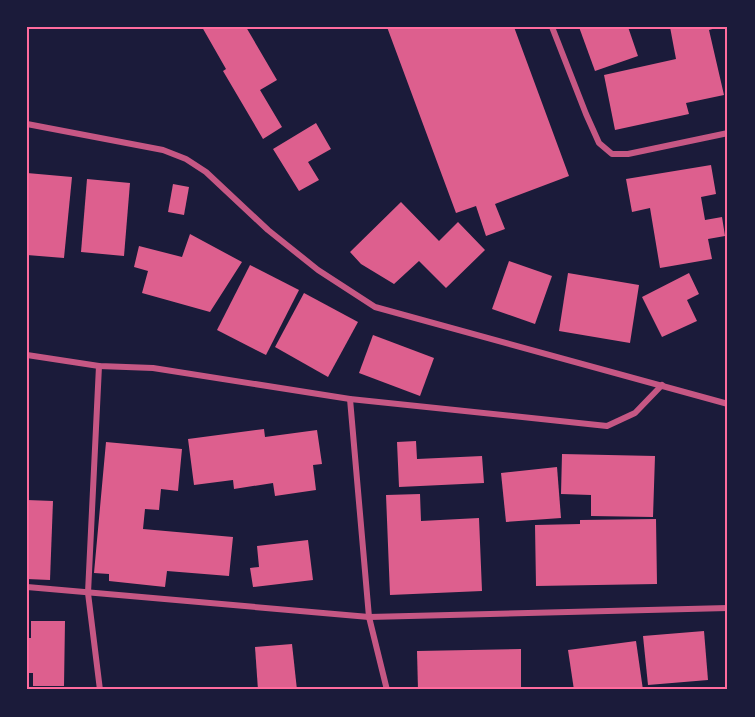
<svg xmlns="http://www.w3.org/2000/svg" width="755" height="717" viewBox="0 0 755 717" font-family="'Sofia Sans Condensed',sans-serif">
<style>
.building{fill:#dd5f8e}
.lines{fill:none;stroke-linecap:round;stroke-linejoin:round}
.minor{stroke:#c65784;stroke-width:6}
.neatline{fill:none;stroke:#ff6b9d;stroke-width:2}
</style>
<rect width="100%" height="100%" fill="#1b1b3a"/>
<!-- building -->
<g class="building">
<polygon points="202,27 246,27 277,80 260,90 282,127 263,139 223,71 226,69"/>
<polygon points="387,27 514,27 569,176 495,204 505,229 486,236 476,206 456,213"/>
<polygon points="579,27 628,27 638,56 595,71"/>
<polygon points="670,27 719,27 709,30 724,95 686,103 689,114 615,130 604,75 676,59"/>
<polygon points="316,123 331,149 308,162 319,180 299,191 273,149"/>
<polygon points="711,165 716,194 701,197 705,220 722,217 725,236 708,239 712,259 660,268 650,208 632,212 626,179"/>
<polygon points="27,173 72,177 64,258 27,255"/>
<polygon points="87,179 130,183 124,256 81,252"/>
<polygon points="173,184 189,187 184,215 168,212"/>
<polygon points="401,202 439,241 458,222 485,250 446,288 419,261 394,284 361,264 350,252"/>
<polygon points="190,234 242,262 210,312 142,293 148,271 134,267 139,246 182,257"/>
<polygon points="509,261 552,276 535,324 492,309"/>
<polygon points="250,265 299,290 266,355 217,330"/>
<polygon points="568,273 639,285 630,343 559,331"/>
<polygon points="689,273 699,294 687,300 697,321 662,337 642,297"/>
<polygon points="304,293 358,322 328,377 275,347"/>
<polygon points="373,335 434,358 420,396 359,373"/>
<polygon points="264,429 265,437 317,430 322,464 313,465 316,490 275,496 273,483 234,489 233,480 194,485 188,439"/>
<polygon points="416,441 417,459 482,456 484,483 399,487 397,442"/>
<polygon points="106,442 182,449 178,491 161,489 159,510 145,509 143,529 233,537 229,576 167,571 165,587 109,581 109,574 94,573"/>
<polygon points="562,454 655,456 653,517 591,516 591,495 561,494"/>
<polygon points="557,467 561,518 506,522 501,473"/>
<polygon points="420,494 421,521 479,518 482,591 390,595 386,495"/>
<polygon points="27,500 53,501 50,580 27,579"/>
<polygon points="656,519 657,584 536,586 535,525 580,524 580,520"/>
<polygon points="308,540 313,580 253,587 250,568 259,567 257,546"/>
<polygon points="31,621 65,621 64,686 33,686 33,673 27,673 27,638 31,638"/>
<polygon points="704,631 708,680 648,685 643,636"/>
<polygon points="636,641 643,690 574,690 568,650"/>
<polygon points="292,644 297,690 258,690 255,647"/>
<polygon points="521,649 521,690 418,690 417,651"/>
</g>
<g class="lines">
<!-- minor -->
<g class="minor">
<polyline points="552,27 586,114 599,143 612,154 628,154 728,133"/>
<polyline points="27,124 163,150 186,159 206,172 268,230 318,270 375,307 728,404"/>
<polyline points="27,355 99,366 153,368 350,399 607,426 635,413 662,385"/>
<polyline points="99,366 88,593 100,690"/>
<polyline points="350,399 369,617 387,690"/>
<polyline points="27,587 369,617 728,608"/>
</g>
</g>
<!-- border -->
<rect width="755" height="717" fill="none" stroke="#1b1b3a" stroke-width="57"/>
<rect x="28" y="28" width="698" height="660" class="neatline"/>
</svg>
